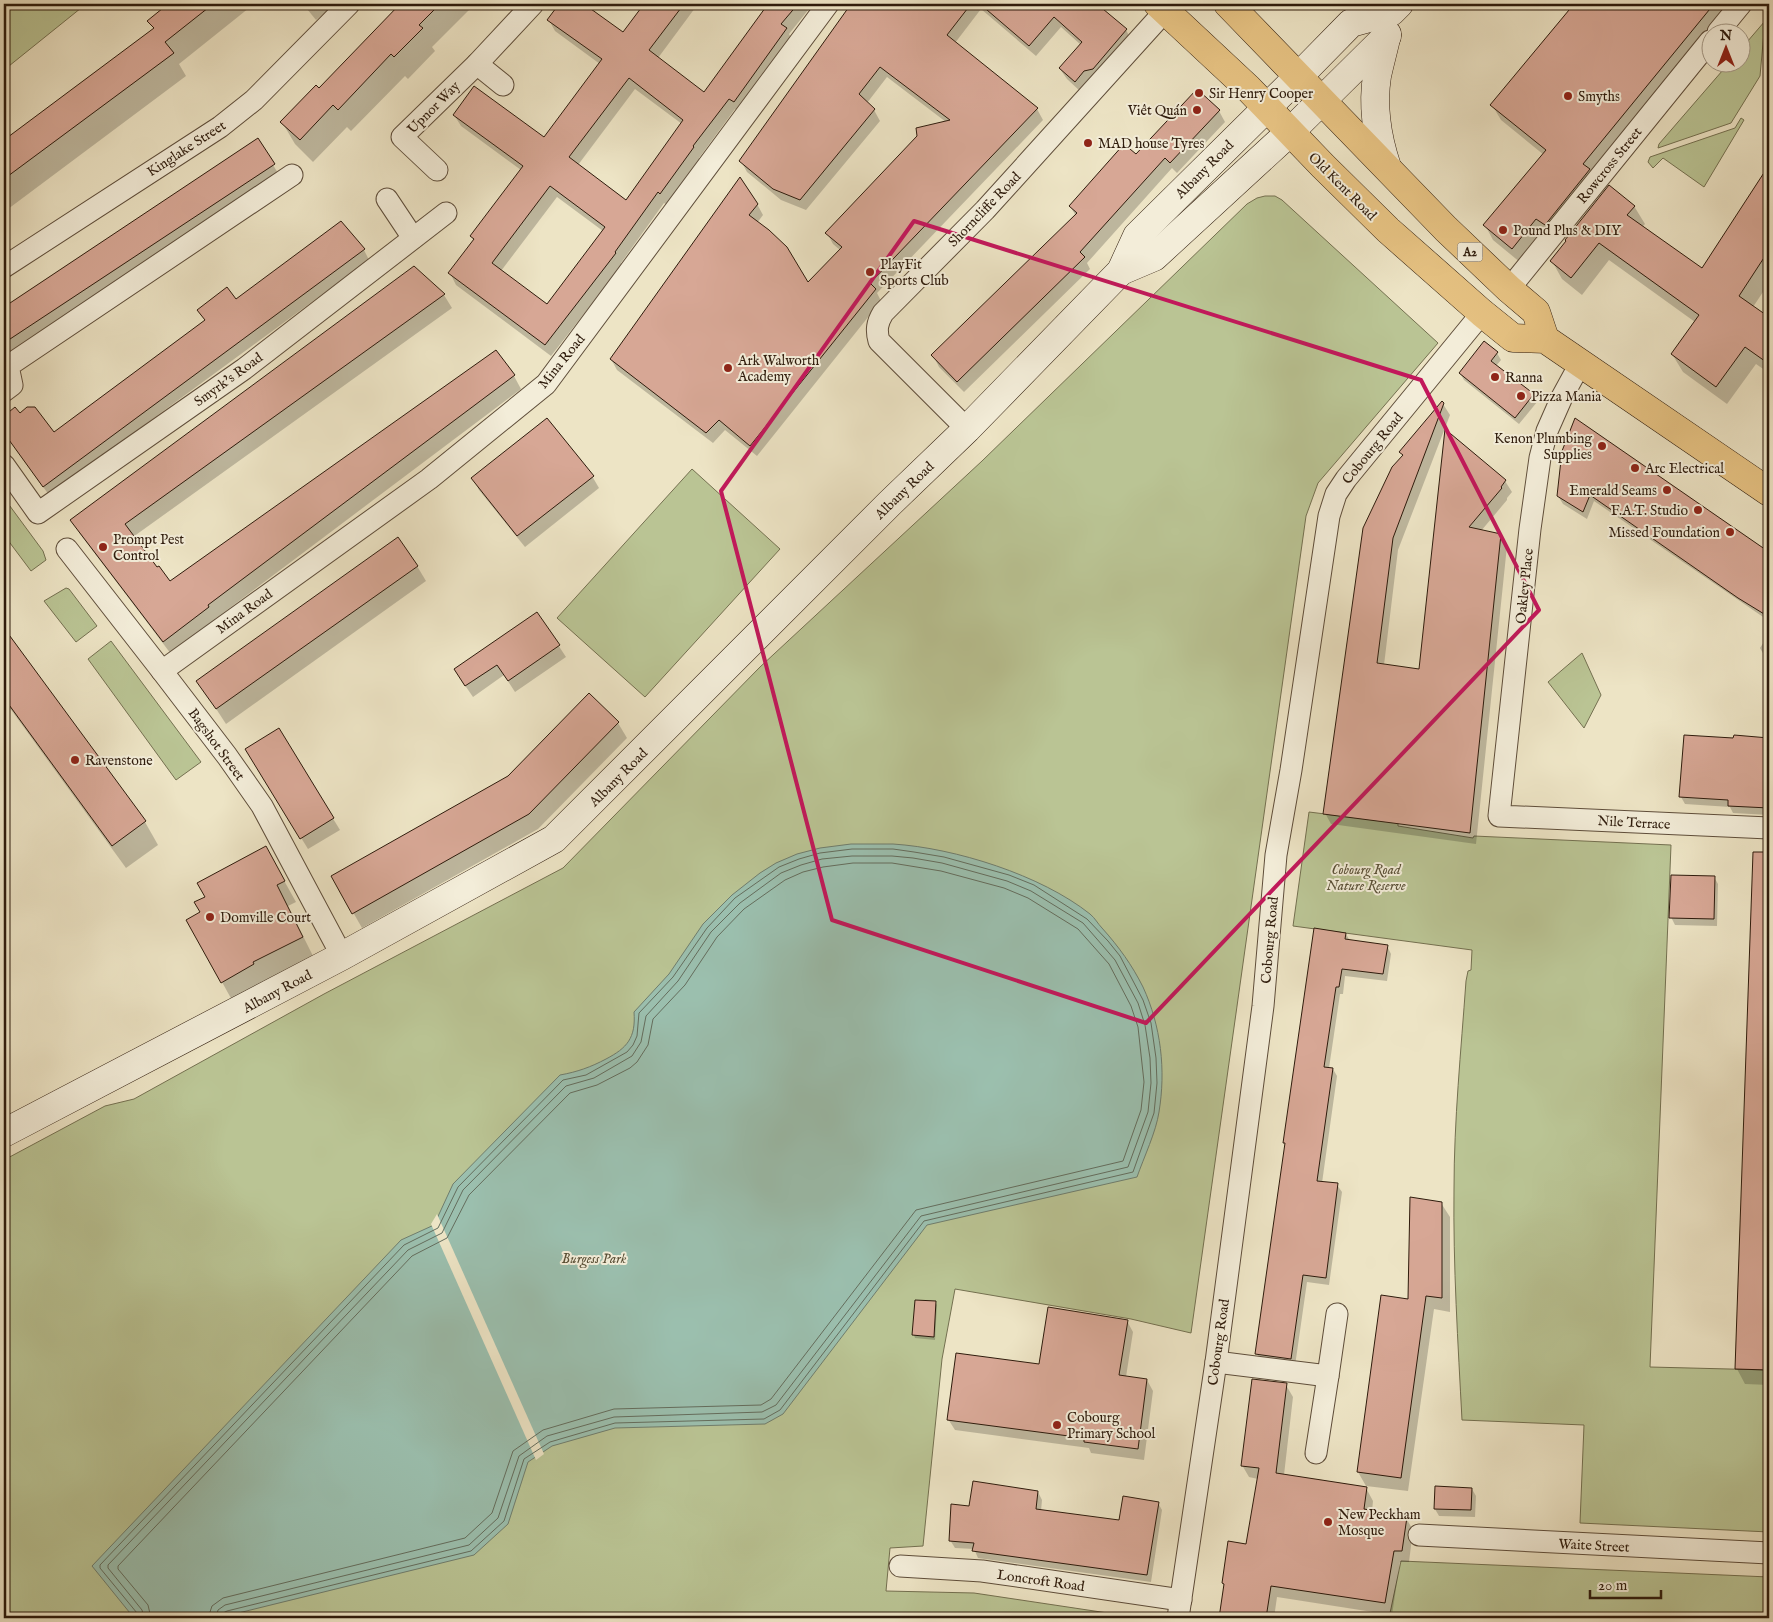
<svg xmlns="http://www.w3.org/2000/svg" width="1773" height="1622" viewBox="0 0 1773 1622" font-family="'IM FELL English',serif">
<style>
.green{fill:#bac494;stroke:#747050}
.water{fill:#9bbfae;stroke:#6f7d6d}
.pier{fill:#ede4c5}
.shadow{fill:#0003;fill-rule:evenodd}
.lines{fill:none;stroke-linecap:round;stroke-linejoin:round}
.shore{stroke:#646d5d;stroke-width:1}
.building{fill:#d7a795;stroke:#2e1b0c;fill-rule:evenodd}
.minor-casing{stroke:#5e4d3a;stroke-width:23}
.secondary-casing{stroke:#2e1b0c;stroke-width:29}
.trunk-casing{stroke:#2e1b0c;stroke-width:29}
.minor{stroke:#f3edd9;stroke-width:21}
.secondary{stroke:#f3edd9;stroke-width:28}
.trunk{stroke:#e6c282;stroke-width:28}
.marked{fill:none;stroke:#c2185b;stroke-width:4;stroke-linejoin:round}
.poi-dot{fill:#8f2418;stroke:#f3edd9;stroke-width:2}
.labels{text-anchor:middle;stroke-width:4;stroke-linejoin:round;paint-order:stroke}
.shield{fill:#f3edd9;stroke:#695a4a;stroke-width:1}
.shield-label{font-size:12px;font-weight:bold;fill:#2e1b0c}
.poi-label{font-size:14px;fill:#2e1b0c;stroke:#f3edd9;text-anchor:start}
.street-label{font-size:14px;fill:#2e1b0c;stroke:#f3edd9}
.park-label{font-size:14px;font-style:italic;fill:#584e35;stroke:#f3edd9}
</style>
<rect width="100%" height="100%" fill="#ede4c5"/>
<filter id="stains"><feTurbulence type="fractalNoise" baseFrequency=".004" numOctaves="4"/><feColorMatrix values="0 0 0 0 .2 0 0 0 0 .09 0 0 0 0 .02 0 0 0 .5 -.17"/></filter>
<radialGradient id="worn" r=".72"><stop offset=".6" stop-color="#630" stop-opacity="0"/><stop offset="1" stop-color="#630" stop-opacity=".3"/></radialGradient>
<!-- green -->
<g class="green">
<polygon points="4,4 86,4 4,70"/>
<polygon points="1765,21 1760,76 1731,123 1658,148 1659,144 1729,63 1740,62 1741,49"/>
<polygon points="1741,118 1744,120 1704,187 1663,158 1653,168 1648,162 1650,157 1735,128"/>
<polygon points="1265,196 1275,196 1282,200 1438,343 1318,483 1306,516 1191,1333 1131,1319 955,1289 942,1359 923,1546 890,1548 886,1591 974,1593 1141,1618 4,1618 4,1160 105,1106 134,1099 324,994 563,868 760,667 982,461 1247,204 1257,198"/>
<polygon points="692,469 780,549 645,697 557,618"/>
<polygon points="4,498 43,551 46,560 31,571 4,535"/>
<polygon points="66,588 69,589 97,626 76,642 44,601"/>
<polygon points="111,641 201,762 176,780 88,659"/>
<polygon points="1582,653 1601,695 1584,728 1548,682"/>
<path d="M1309 812 1398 823V826L1473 838 1474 836 1671 845 1650 1367 1769 1370V1532L1580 1523 1584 1425 1462 1420C1458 1343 1453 1266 1454 1189 1454 1120 1461 1051 1466 981L1468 971 1471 970 1472 950 1293 926Z"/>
<polygon points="1401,1561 1769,1577 1769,1618 1389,1618"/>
</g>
<!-- water -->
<path class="water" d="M851 844C865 844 879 844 893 844 955 848 1041 875 1090 914 1095 918 1098 924 1102 928 1119 947 1132 965 1143 987 1161 1026 1166 1070 1159 1112 1156 1132 1144 1157 1137 1177L927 1225 783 1414 765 1424 615 1428 552 1446 528 1462 508 1524 474 1555 218 1618H134L92 1566 401 1240 434 1225 453 1184 560 1075C577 1072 591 1067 606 1059 627 1048 636 1038 634 1012L669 974 703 924 732 895 760 873 776 863 797 854 820 848Z"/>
<!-- pier -->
<polygon class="pier" points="437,1214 544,1454 536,1460 431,1224"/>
<!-- shadow -->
<g class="shadow">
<polygon points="170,4 254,4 179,64 186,76 4,212 4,142 154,29 149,21"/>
<polygon points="303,4 334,4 334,5 316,20"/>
<polygon points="402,4 475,4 432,47 435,51 408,79 405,76 351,131 347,127 313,162 295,144 282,122 319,90"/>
<path d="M560 4H582L624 34 646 4H698L658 58 704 94 769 4H813L789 34 793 41 740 113 735 109 699 158 700 160 667 205 664 203 621 263 622 265 551 356 456 285 450 273 474 241 471 236 521 170 461 126 454 115 544 138 600 64 555 31 549 20ZM635 89 682 124 627 201 578 165ZM557 197 603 231 548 306 501 271Z"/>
<polygon points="853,4 1096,4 1126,30 1132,41 1081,92 1067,79 1060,69 1081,45 1061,27 1036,56 981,9 955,43 1037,109 1043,120 877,293 881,301 757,456 725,430 713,443 617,370 611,359 757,204 763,215 757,223 808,284 840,250 833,244 827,233 946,122 887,77 867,103 874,110 880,121 806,210 781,200 747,172 741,161"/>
<polygon points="1576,4 1724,4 1728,11 1521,263 1493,240 1485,225 1544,155 1501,120 1492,105"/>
<polygon points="1219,111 1225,122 1177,173 1172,168 1087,263 1090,269 964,392 939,367 933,355 1076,216 1070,206 1136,156"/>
<polygon points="257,140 285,184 4,371 4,308"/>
<polygon points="1769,168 1769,283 1753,307 1769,319 1769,373 1756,364 1727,404 1683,372 1672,354 1695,322 1609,260 1582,295 1562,279 1552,261 1634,206 1645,224 1642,227 1702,270"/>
<polygon points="341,223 364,250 369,260 49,495 4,433 4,417 15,409 19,414 54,434 206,321 199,310 235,300"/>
<polygon points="414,268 444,295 452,308 133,537 157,568 170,583 514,376 521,389 215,619 216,621 171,654 80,534 72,521"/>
<polygon points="1497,353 1501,360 1496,366 1533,395 1537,402 1519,424 1464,380 1460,373"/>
<polygon points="1443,404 1450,415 1398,550 1384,665 1420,671 1446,431 1505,481 1512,492 1507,498 1507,500 1481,531 1501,535 1507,546 1476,844 1331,824 1325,813 1403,456 1401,452"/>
<polygon points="1576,420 1769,553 1769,621 1594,501 1587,519 1563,504 1558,496"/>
<polygon points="592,476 599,488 525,547 479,490 473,479"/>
<polygon points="417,566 426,581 226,724 198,681"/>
<polygon points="537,613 566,657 515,692 504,675 473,697 462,681"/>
<polygon points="4,630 145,822 158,845 126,868 4,700"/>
<polygon points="1769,634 1769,659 1764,655 1760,648"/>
<polygon points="1769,664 1769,686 1766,681"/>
<polygon points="618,723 627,738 538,829 362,928 333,877"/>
<polygon points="279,730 340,830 308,849 254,761"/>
<polygon points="1735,736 1769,739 1769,815 1733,813 1730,807 1685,804 1681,797 1735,740"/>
<polygon points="4,766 10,776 4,780"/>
<polygon points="1754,864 1769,865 1769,1385 1745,1384 1737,1369"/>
<polygon points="277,868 296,902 288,906 314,958 233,1002 222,982 202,913"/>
<polygon points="1714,877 1718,884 1717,926 1675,925 1671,917"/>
<polygon points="1346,934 1350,941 1387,946 1391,954 1387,981 1345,976 1343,994 1340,994 1329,1068 1333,1069 1337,1076 1322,1183 1337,1185 1342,1192 1329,1285 1307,1282 1295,1366 1261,1361 1257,1354 1286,1145 1285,1143"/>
<polygon points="1441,1203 1450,1217 1450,1312 1434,1309 1408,1491 1366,1486 1358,1472 1410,1300"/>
<polygon points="935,1302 937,1305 935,1340 915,1338 914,1335"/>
<polygon points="1127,1321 1133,1332 1126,1377 1147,1380 1153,1391 1144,1460 1091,1453 1089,1448 955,1430 948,1419 1040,1365"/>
<polygon points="1286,1385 1293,1397 1284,1475 1366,1488 1373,1501 1372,1511 1406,1518 1413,1530 1409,1562 1400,1562 1392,1615 1277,1597 1274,1618 1220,1618 1225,1587 1223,1583 1247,1545 1258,1479 1249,1477 1242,1465"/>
<polygon points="1472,1489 1476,1496 1475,1517 1439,1516 1435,1509"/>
<polygon points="1038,1492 1042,1500 1041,1511 1120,1522 1158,1503 1162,1510 1151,1582 978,1558 974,1549 955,1548 950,1540"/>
</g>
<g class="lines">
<!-- shore -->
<g class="shore">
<polyline points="138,1618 137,1613 100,1568 100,1565 404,1245 438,1228 458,1187 563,1080 586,1075 627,1052 633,1045 637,1036 639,1013 673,977 707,928 735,898 779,867 799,859 820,853 852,849 893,849 914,852 944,857 1009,875 1034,885 1087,919 1108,941 1120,956 1143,1000 1151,1023 1156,1058 1157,1083 1154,1113 1133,1172 924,1221 780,1410 764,1419 615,1423 550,1442 524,1459 504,1521 471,1551 227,1611 223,1613 222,1618"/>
<polyline points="144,1618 142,1610 108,1568 108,1565 408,1250 442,1233 463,1190 566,1086 594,1078 632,1056 641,1042 646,1016 678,981 711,932 740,903 781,873 801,865 822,859 852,856 892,856 913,858 942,863 1007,881 1031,891 1083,923 1103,946 1115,960 1138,1003 1145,1025 1150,1058 1151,1083 1148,1112 1128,1167 921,1216 776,1405 762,1412 614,1417 547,1436 519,1456 498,1518 469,1545 225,1605 218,1610 216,1618"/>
<polyline points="151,1618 148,1605 118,1569 118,1566 412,1256 447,1238 469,1195 570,1093 597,1085 630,1068 637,1062 648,1045 653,1019 685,985 717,937 744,909 785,880 803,872 823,867 853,863 892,863 941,871 1004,888 1028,898 1078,929 1109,964 1131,1006 1138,1027 1144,1082 1141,1110 1123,1161 916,1210 771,1399 761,1405 614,1409 543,1430 513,1451 492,1513 465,1538 223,1598 212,1606 208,1618"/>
</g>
</g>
<!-- building -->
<g class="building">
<polygon points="168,4 213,4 165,42 174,53 4,179 4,140 154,28 147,21"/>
<polygon points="400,4 440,4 419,25 423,28 394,57 391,54 338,110 333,105 300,140 280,122 316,85 319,88"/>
<path d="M559 4H584L623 32 644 4H684L649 50 704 92 768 4H798L781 24 787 28 734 102 729 99 693 146 694 147 660 194 658 192 615 252 616 253 545 345 448 273 474 239 470 236 523 166 453 115 474 86 544 137 602 59 547 20ZM629 78 683 120 626 200 569 157ZM550 186 605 227 547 304 492 263Z"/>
<polygon points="851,4 971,4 947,35 1038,108 870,283 876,289 750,446 719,420 706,433 610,359 740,177 758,204 749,215 769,230 787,247 808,282 842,247 825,233 917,136 916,128 950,120 880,67 859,94 875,109 800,200 773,189 739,161"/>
<polygon points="980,4 1097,4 1127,29 1093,69 1084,71 1075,82 1059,68 1082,42 1054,17 1029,46"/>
<polygon points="1574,4 1714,4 1583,164 1590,169 1545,225 1536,219 1512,249 1483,225 1546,150 1490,105"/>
<polygon points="1197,89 1220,110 1170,163 1165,158 1080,252 1085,257 957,382 931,355 1077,213 1069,206 1124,144 1136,154"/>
<polygon points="258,138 275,164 4,343 4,307"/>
<polygon points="1769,165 1769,250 1739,296 1769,317 1769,364 1745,347 1716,387 1671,354 1699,315 1599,243 1571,278 1550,261 1566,241 1565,240 1609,185 1635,206 1627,215 1702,268"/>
<polygon points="341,221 365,249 43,487 4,433 4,416 15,407 20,413 27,407 35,407 54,432 205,320 197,310 227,287 236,299"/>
<polygon points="414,266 445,294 125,524 157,567 159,566 170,581 496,350 515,375 208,605 209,607 163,642 70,520"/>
<polygon points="1484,341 1498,352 1491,361 1534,394 1515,418 1459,373"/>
<polygon points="1442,401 1444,403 1393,538 1377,663 1419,669 1445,429 1506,480 1501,487 1502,488 1469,527 1501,534 1470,833 1323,814 1363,528 1392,467 1403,455 1399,452"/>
<polygon points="547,418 594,476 517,536 471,478"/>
<polygon points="1575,418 1769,552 1769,617 1738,598 1590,495 1583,512 1557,496 1562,451"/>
<polygon points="398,537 418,566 216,709 196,681"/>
<polygon points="537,612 560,645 508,681 497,665 465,686 454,669"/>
<polygon points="4,628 146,821 112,846 4,698"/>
<polygon points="589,693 619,722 529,814 352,914 331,876 508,776"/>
<polygon points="279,728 334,818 300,839 245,749"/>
<polygon points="1684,735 1733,738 1734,735 1769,738 1769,808 1728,806 1728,800 1679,797"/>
<polygon points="266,846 285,881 277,885 303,937 253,962 254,964 221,983 186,920 200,912 194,902 205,897 197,883"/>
<polygon points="1753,852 1769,852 1769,1370 1735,1369"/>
<polygon points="1671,875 1715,876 1714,919 1669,918"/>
<polygon points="1314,928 1346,933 1345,939 1388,945 1383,974 1342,969 1339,987 1336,987 1324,1067 1333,1068 1317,1181 1338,1183 1326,1278 1303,1275 1291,1359 1255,1354 1276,1206 1285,1143 1283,1143"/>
<polygon points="1410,1197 1442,1202 1442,1298 1426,1296 1401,1478 1357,1472 1381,1295 1408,1299"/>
<polygon points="915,1300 936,1301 934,1337 912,1335"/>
<polygon points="1048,1307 1128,1320 1119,1375 1147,1379 1138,1449 1084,1442 1084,1438 947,1420 956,1353 1039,1364"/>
<polygon points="1252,1379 1287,1383 1276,1473 1367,1487 1364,1509 1407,1517 1402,1551 1394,1551 1385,1603 1271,1586 1266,1618 1219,1618 1224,1584 1222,1583 1228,1541 1246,1544 1259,1468 1241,1466"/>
<polygon points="973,1481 1038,1491 1036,1509 1119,1520 1123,1496 1159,1502 1147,1575 972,1551 974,1543 949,1541 951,1504 969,1506"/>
<polygon points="1435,1486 1472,1488 1471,1510 1434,1509"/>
</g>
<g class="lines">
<defs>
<g id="minor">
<polyline points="1718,32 1741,4"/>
<polyline points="477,64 503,85"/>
<polyline points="437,170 402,137 477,64 533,4"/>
<polyline points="387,199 413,238"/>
<polyline points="4,267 220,127 254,100 349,4"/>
<polyline points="1509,289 1710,41"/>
<polyline points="1580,364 1562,397 1547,431 1540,458 1530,529 1499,816 1769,828"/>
<polyline points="4,391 12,385 8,366 292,175"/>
<path d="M967 429 879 341C876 330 877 323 883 313L985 210 1166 10"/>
<polyline points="4,465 38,513 244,369 446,213"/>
<polyline points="67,549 162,671 227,756 262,806 342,956"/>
<polyline points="162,671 429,479 546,384 828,4"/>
<polyline points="1216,1362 1328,1376 1337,1314"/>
<polyline points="1316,1453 1328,1376"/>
<polyline points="1419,1535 1769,1553"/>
<polyline points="900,1566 982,1571 1181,1600"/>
<polyline points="1178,1618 1216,1362 1263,1006 1276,855 1291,770 1329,516 1336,494 1346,479 1482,313"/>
</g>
<g id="secondary">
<path d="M1387 167C1377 137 1372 108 1377 76 1380 62 1384 48 1387 34"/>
<polyline points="1121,271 1154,257 1290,132 1387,36"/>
<polyline points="4,1133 342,956 554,839 889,504 967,429 1121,271 1137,236 1299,76 1351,23 1391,12 1399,4"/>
</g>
<g id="trunk">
<polyline points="1158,4 1248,88 1323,166 1388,230 1482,313 1513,338 1545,339 1769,492"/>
<polyline points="1228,4 1446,229 1509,289 1536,312 1545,339"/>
</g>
</defs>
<!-- minor casing -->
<use href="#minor" class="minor-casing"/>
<!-- secondary casing -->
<use href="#secondary" class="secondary-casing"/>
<!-- trunk casing -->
<use href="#trunk" class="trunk-casing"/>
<!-- minor -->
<use href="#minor" class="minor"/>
<!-- secondary -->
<use href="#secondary" class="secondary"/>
<!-- trunk -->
<use href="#trunk" class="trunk"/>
</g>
<!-- marked area -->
<path class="marked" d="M914 221 1421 380 1539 610 1146 1023 832 920 721 491Z"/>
<!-- markers -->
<g class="poi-dot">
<circle cx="1199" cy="93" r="5"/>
<circle cx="1568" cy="96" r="5"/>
<circle cx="1197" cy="110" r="5"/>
<circle cx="1088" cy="143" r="5"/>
<circle cx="1503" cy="230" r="5"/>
<circle cx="870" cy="272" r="5"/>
<circle cx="728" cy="368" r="5"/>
<circle cx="1495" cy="377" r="5"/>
<circle cx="1521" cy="396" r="5"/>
<circle cx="1602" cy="446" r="5"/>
<circle cx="1635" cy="468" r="5"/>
<circle cx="1667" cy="490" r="5"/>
<circle cx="1698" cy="510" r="5"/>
<circle cx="1730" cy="532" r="5"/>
<circle cx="103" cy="547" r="5"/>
<circle cx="75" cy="760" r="5"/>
<circle cx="210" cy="917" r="5"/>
<circle cx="1057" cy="1425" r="5"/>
<circle cx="1328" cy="1522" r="5"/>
</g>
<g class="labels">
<!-- shield labels -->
<rect class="shield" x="1457.5" y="242.5" width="25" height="19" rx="4"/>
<g class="shield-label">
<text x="1470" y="256">A2</text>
</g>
<!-- poi labels -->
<g class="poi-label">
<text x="1209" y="98">Sir Henry Cooper</text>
<text x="1578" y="101">Smyths</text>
<text x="1187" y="115" text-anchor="end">Viêt Quán</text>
<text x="1098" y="148">MAD house Tyres</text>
<text x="1513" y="235">Pound Plus &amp; DIY</text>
<text x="880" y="269">PlayFit<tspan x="880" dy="16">Sports Club</tspan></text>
<text x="738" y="365">Ark Walworth<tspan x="738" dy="16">Academy</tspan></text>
<text x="1505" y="382">Ranna</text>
<text x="1531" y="401">Pizza Mania</text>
<text x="1592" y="443" text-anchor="end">Kenon Plumbing<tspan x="1592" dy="16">Supplies</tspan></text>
<text x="1645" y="473">Arc Electrical</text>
<text x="1657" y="495" text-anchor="end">Emerald Seams</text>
<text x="1688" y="515" text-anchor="end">F.A.T. Studio</text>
<text x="1720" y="537" text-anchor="end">Missed Foundation</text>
<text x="113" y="544">Prompt Pest<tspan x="113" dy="16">Control</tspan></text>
<text x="85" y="765">Ravenstone</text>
<text x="220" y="922">Domville Court</text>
<text x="1067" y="1422">Cobourg<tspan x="1067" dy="16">Primary School</tspan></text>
<text x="1338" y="1519">New Peckham<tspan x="1338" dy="16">Mosque</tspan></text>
</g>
<!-- street labels -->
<g class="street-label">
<text transform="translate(433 107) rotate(-45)" y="5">Upnor Way</text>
<text transform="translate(186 148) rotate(-33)" y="5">Kinglake Street</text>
<text transform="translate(1609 165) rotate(-51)" y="5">Rowcross Street</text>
<text transform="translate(1204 169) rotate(-45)" y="5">Albany Road</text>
<text transform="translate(1343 186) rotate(45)" y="5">Old Kent Road</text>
<text transform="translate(984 209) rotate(-46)" y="5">Shorncliffe Road</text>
<text transform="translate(561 361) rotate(-51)" y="5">Mina Road</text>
<text transform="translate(228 379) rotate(-36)" y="5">Smyrk's Road</text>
<text transform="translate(1372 448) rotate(-51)" y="5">Cobourg Road</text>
<text transform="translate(904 490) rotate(-44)" y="5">Albany Road</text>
<text transform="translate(1524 586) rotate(-84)" y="5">Oakley Place</text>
<text transform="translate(244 611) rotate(-36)" y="5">Mina Road</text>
<text transform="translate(217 744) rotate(54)" y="5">Bagshot Street</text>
<text transform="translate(618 777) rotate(-45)" y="5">Albany Road</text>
<text transform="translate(1634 822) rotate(3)" y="5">Nile Terrace</text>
<text transform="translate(1269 940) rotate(-85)" y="5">Cobourg Road</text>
<text transform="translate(277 991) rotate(-28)" y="5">Albany Road</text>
<text transform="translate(1218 1342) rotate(-82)" y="5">Cobourg Road</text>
<text transform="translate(1594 1545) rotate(3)" y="5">Waite Street</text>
<text transform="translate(1041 1580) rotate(8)" y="5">Loncroft Road</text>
</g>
<!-- park labels -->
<g class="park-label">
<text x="1366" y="874">Cobourg Road<tspan x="1366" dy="16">Nature Reserve</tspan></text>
<text x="594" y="1263">Burgess Park</text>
</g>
</g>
<!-- margin -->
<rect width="1773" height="1622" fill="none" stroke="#ede4c5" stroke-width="20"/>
<rect x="5" y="5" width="1763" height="1612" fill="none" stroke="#2e1b0c" stroke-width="2.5"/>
<rect x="10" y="10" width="1753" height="1602" fill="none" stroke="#2e1b0c"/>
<!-- north arrow -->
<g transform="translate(1726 48)"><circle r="24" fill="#f3edd9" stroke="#a49987"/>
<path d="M0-4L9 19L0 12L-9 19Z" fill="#8f2418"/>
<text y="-8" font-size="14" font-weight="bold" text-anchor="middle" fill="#2e1b0c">N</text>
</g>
<!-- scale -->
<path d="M1590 1590v8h71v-8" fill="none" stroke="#2e1b0c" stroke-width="2.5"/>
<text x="1598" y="1590" font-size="15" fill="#2e1b0c" stroke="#f3edd9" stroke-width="4" paint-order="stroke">20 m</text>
<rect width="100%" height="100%" filter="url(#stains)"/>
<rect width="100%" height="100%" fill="url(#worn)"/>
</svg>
